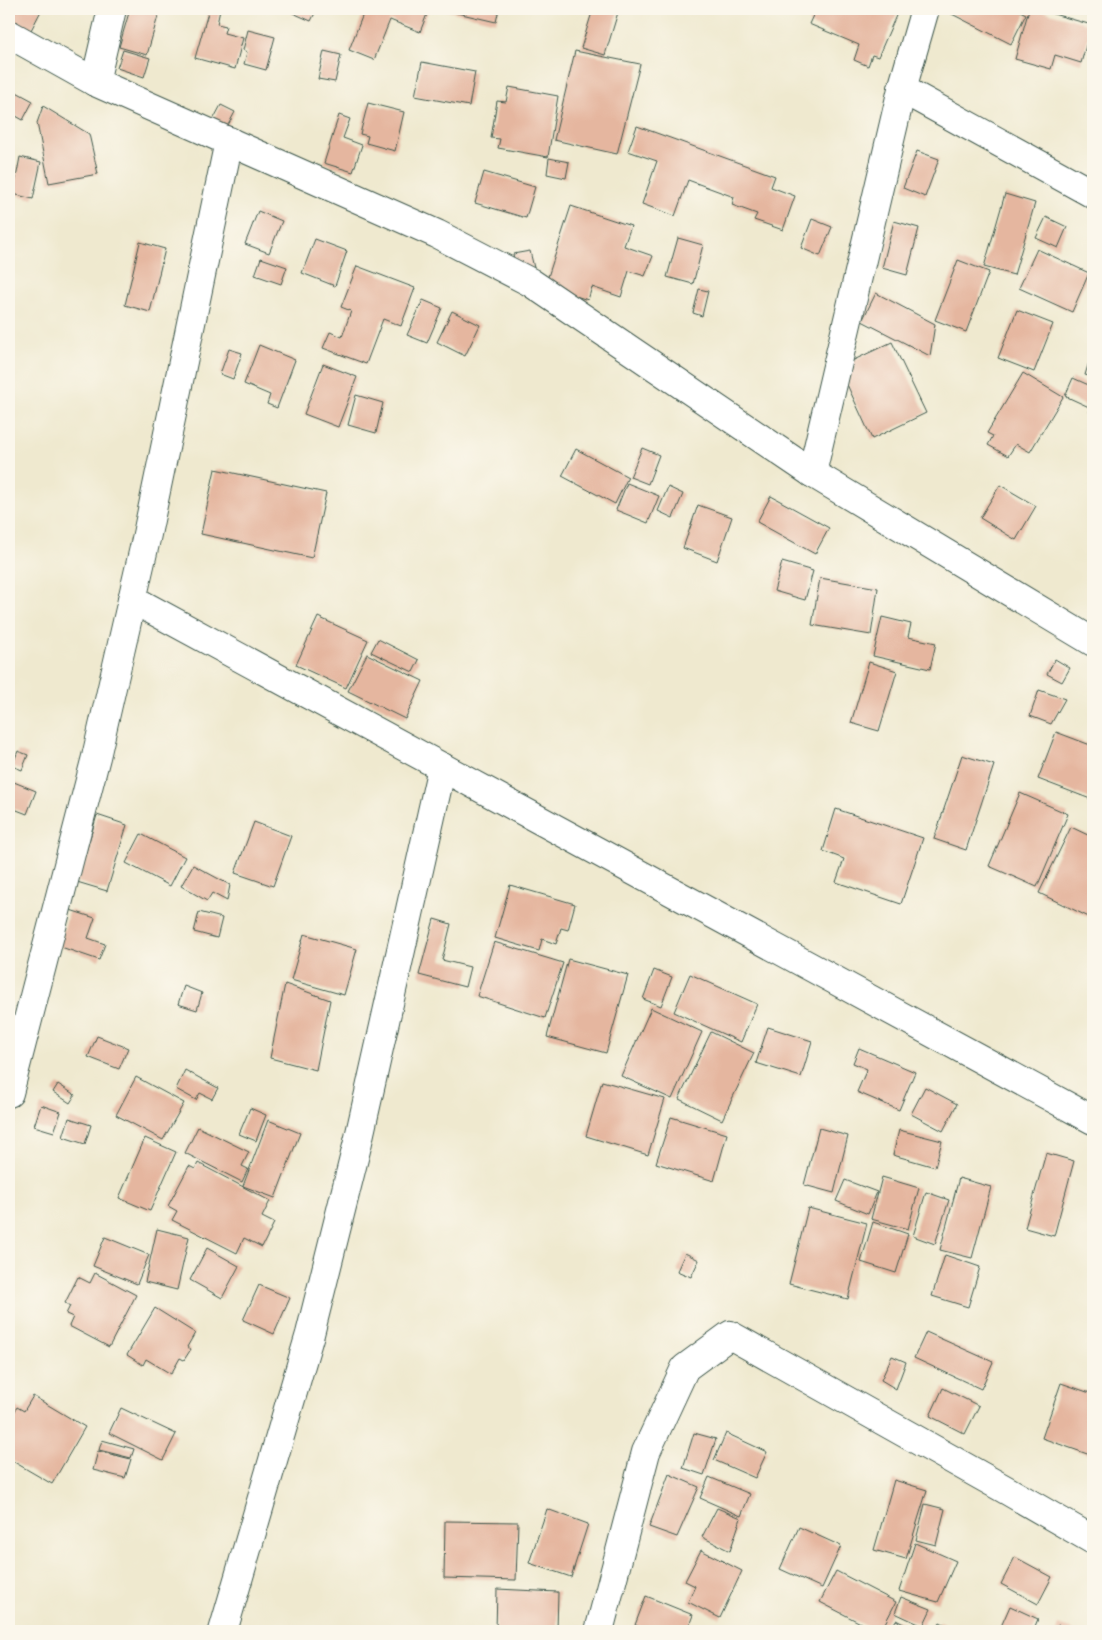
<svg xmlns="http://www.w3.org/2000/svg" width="1102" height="1640" viewBox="0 0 1102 1640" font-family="'Old Standard TT',serif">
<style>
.building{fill:#e5b69f}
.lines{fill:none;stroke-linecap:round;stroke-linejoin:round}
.minor-casing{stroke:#3e574b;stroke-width:30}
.minor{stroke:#fff;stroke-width:28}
</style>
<rect width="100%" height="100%" fill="#fbf7ec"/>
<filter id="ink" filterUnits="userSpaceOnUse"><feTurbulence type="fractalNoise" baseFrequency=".02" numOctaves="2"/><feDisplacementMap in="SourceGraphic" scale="10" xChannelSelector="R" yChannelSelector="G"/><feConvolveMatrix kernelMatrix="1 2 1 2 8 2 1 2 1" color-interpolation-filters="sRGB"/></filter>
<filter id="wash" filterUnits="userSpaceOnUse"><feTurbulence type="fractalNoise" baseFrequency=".0096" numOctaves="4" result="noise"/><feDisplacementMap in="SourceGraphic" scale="20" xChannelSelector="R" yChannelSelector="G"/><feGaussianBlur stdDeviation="1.12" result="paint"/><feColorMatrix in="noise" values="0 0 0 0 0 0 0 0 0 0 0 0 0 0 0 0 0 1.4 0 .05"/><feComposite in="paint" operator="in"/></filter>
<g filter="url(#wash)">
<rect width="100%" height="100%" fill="#efe9cf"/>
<g id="blocks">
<!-- building -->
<g class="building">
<polygon points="9,9 42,9 30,32 9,21"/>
<polygon points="130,9 160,9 147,55 119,47"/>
<polygon points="209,9 220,10 217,24 226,26 224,33 243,38 235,69 195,58"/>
<polygon points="284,9 317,9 311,21"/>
<polygon points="365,9 429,9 420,32 390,20 374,60 349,50"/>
<polygon points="440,9 499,9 496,22"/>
<polygon points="593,9 619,9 605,55 581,48"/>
<polygon points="816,9 894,9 898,11 878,57 872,55 868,66 854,60 859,45 809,24"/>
<polygon points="947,9 1016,9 1026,14 1011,44 946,11"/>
<polygon points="1029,9 1036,9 1092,25 1081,63 1055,55 1051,69 1015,59"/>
<polygon points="248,30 275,37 266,70 244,64 247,52 243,50"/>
<polygon points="123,50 150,58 144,77 117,68"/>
<polygon points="324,51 341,55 335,82 318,79"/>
<polygon points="575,51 640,64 617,154 554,140"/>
<polygon points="422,62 475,72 469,106 415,96"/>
<polygon points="509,87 558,96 548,157 498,148 500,139 491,138 497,101 506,102"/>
<polygon points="9,88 33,101 23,120 9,112"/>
<polygon points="368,103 404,112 395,151 366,143 368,136 360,134"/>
<polygon points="221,105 235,112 227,127 213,120"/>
<polygon points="43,106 89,134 98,174 49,183 37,123"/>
<polygon points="339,115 350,119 343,138 362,145 353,172 324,163"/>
<polygon points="637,126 775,176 771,187 795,196 783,230 754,220 757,214 732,205 734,197 688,180 675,216 642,204 657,161 628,151"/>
<polygon points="917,151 939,159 925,197 903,188"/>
<polygon points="20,157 41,162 33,199 13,194"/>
<polygon points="549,158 569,162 566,178 547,174"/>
<polygon points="484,172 535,187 526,218 475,203"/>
<polygon points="1005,194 1035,203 1014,275 984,267"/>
<polygon points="571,206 631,226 624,246 653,256 645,276 629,271 621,297 592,287 588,300 545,286"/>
<polygon points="258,211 282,221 269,253 245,244"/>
<polygon points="1046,217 1067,227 1058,248 1036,238"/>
<polygon points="812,219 832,227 820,256 801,248"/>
<polygon points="894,221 919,228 907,275 882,268"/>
<polygon points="678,238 703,245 693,284 667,277"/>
<polygon points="315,239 347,251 335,286 302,273"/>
<polygon points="140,242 165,249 150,312 125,305"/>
<polygon points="1037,249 1089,273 1072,312 1019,288"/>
<polygon points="530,251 534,268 516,271 513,254"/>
<polygon points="261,258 287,267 281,284 255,275"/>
<polygon points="958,260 989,272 966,332 935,320"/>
<polygon points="357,266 415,288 401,326 383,319 366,364 323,348 330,332 342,337 351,311 341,307"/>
<polygon points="699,289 708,291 702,316 693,313"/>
<polygon points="876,293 935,324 930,356 862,321"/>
<polygon points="423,300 442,308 427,343 407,335"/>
<polygon points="1017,310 1053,324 1034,372 998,358"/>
<polygon points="452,311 480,325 465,356 437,342"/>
<polygon points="892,342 926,413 872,439 839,367"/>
<polygon points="259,345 295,360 277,408 267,404 270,395 244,384"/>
<polygon points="229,349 242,353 233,379 220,374"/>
<polygon points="1093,349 1093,377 1085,375"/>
<polygon points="323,364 357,377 338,427 304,414"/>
<polygon points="1023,373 1063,397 1030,452 1016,444 1008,456 988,445 993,436 987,433"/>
<polygon points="1073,378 1093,387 1093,397 1089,407 1065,396"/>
<polygon points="356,395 383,403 376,433 348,425"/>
<polygon points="1093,402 1093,414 1089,412"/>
<polygon points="642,448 659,455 648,484 630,477"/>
<polygon points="576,449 628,477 615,504 562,476"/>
<polygon points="215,469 326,493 312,558 201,534"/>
<polygon points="627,483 659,496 648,523 616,510"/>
<polygon points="1000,485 1036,506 1016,540 980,518"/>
<polygon points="668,487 683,494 673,518 658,511"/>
<polygon points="771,496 829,528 815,554 757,522"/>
<polygon points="698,505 732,517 717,561 683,548"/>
<polygon points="782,562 813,571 805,600 774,591"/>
<polygon points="820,578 878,588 871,635 812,625"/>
<polygon points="318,617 368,640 346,688 296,665"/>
<polygon points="882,617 911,624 908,637 936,643 930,669 873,656"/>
<polygon points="378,639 419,660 413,672 371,652"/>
<polygon points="367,654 423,681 405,719 348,691"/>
<polygon points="1055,659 1070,668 1062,682 1047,674"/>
<polygon points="869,662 897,671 879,731 851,723"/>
<polygon points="1039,690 1065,699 1051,724 1030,716"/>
<polygon points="1056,732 1093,746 1093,800 1038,779"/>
<polygon points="18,751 28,755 22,770 12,766"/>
<polygon points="962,755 994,765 966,850 934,839"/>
<polygon points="9,780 36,791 27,814 9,807"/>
<polygon points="1020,793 1068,814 1037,887 989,866"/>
<polygon points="836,809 923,838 901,904 836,882 844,859 823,851"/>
<polygon points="97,815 127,825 107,891 77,882"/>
<polygon points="254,822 291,836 273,886 235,873"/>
<polygon points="1092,823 1093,824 1093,919 1039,893 1071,827 1090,836"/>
<polygon points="141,834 185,857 170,886 126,863"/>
<polygon points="193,865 230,885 227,901 212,893 207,901 181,886"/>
<polygon points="510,885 575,904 568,930 561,928 556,944 542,939 539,951 495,938"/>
<polygon points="70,910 95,918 88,938 105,944 99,960 58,946"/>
<polygon points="199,912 222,918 217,938 194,932"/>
<polygon points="434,919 451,924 442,960 470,967 465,987 419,975"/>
<polygon points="304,934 357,949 344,995 291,980"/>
<polygon points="494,942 563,963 545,1018 477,996"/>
<polygon points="568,959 628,975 606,1053 547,1037"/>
<polygon points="654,970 672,977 661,1006 643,999"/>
<polygon points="690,974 757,1004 741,1042 674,1012"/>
<polygon points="285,984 330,1000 316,1070 270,1058"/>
<polygon points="184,986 202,993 197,1010 178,1004"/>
<polygon points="651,1008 702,1032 672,1099 621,1076"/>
<polygon points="768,1027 812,1041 801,1077 756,1063"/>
<polygon points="711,1032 754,1053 722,1120 679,1099"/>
<polygon points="97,1036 128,1048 119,1069 88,1057"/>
<polygon points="859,1048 915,1072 899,1110 857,1092 867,1069 853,1063"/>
<polygon points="185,1070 218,1088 212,1099 200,1093 196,1100 176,1089"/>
<polygon points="136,1077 184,1103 163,1140 116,1115"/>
<polygon points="602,1081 665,1099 648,1155 586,1136"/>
<polygon points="58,1084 75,1095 70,1103 53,1092"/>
<polygon points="925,1087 957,1104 943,1131 911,1114"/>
<polygon points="41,1105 61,1112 54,1132 34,1126"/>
<polygon points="250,1108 266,1115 256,1141 239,1134"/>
<polygon points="671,1117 727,1134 714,1181 656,1163"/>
<polygon points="69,1118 91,1125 85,1144 63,1137"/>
<polygon points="268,1120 300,1133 275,1198 243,1186"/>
<polygon points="198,1127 249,1152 242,1166 248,1169 242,1182 185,1153"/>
<polygon points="819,1128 848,1136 834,1193 804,1185"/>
<polygon points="899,1130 942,1141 935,1167 893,1155"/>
<polygon points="145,1138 176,1152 150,1211 119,1198"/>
<polygon points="1046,1153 1074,1161 1054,1236 1025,1228"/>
<polygon points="198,1163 270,1201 262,1217 274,1223 262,1247 244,1238 237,1253 172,1220 177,1211 168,1206 189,1166 195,1169"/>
<polygon points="882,1177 919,1188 908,1229 871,1219"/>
<polygon points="959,1178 991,1187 972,1258 940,1250"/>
<polygon points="845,1180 877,1192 868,1214 836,1201"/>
<polygon points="926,1192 949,1200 935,1244 913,1236"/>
<polygon points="808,1208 867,1223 848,1299 789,1284"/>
<polygon points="873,1222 908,1234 896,1273 861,1262"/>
<polygon points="157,1229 189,1237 177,1290 145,1282"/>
<polygon points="105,1237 149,1255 137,1284 93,1266"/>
<polygon points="207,1248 239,1266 222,1298 190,1280"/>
<polygon points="685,1253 699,1260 691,1277 677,1271"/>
<polygon points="945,1255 980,1267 968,1307 932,1296"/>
<polygon points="95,1273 136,1295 109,1347 69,1326 73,1317 66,1314 70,1306 65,1303 78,1277 90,1283"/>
<polygon points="259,1285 290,1298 274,1334 243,1320"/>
<polygon points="155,1308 195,1333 187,1347 191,1349 184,1360 180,1358 171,1374 146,1359 143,1365 127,1355"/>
<polygon points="926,1332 993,1362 981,1389 914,1358"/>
<polygon points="892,1356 906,1362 896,1389 881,1380"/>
<polygon points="1061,1383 1093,1394 1093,1456 1042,1438"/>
<polygon points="943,1388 979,1406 965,1434 930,1416"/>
<polygon points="33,1396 85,1427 52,1484 9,1459 9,1439 10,1436 9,1435 9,1422 17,1407 24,1411"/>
<polygon points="121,1408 176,1434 163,1460 109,1433"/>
<polygon points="694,1433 716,1439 704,1475 683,1468"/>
<polygon points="726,1433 767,1452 755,1478 714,1460"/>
<polygon points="102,1440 134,1449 131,1458 99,1450"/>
<polygon points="98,1451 131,1459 125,1478 93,1470"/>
<polygon points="669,1474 699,1487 677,1537 649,1527"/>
<polygon points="709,1477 750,1494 741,1516 700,1498"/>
<polygon points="894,1480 927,1490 906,1559 874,1550"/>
<polygon points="925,1504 945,1509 936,1545 916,1540"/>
<polygon points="717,1508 741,1518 730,1551 702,1537"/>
<polygon points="547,1509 588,1524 571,1577 529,1563"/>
<polygon points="445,1521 518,1522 516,1580 444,1578"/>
<polygon points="799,1527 841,1546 822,1588 780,1569"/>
<polygon points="915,1543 956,1561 938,1602 899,1591"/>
<polygon points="701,1550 742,1571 720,1618 688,1602 695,1586 685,1581"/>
<polygon points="1015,1557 1052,1577 1038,1604 1001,1584"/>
<polygon points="836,1571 896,1602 881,1631 876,1631 820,1602"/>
<polygon points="497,1589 558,1592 557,1631 496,1631"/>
<polygon points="646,1596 693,1615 687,1631 650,1631 635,1625"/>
<polygon points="901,1597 931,1609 923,1626 895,1613"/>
<polygon points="1010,1606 1038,1619 1033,1631 999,1631"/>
<polygon points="896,1620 917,1631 890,1631"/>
<polygon points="940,1622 955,1630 954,1631 935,1631"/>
<polygon points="1058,1625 1076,1631 1056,1631"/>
</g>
</g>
</g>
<g filter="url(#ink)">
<use href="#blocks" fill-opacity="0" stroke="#3e574b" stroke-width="1"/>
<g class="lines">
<defs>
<g id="minor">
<polyline points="9,34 95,82 437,234 530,282 812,473 1093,642"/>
<polyline points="95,82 112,9"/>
<polyline points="902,89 1093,194"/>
<polyline points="812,473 902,89 925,9"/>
<polyline points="132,599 1093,1120"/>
<polyline points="9,1093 96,757 146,539 229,141"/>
<polyline points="223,1631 310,1334 358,1142 442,767"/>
<polyline points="599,1631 646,1452 685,1368 730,1335 1008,1491 1093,1540"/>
</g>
</defs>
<!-- minor casing -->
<use href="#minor" class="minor-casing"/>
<!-- minor -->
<use href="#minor" class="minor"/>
</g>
</g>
<!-- margin -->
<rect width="1102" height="1640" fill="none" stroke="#fbf7ec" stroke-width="30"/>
</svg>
